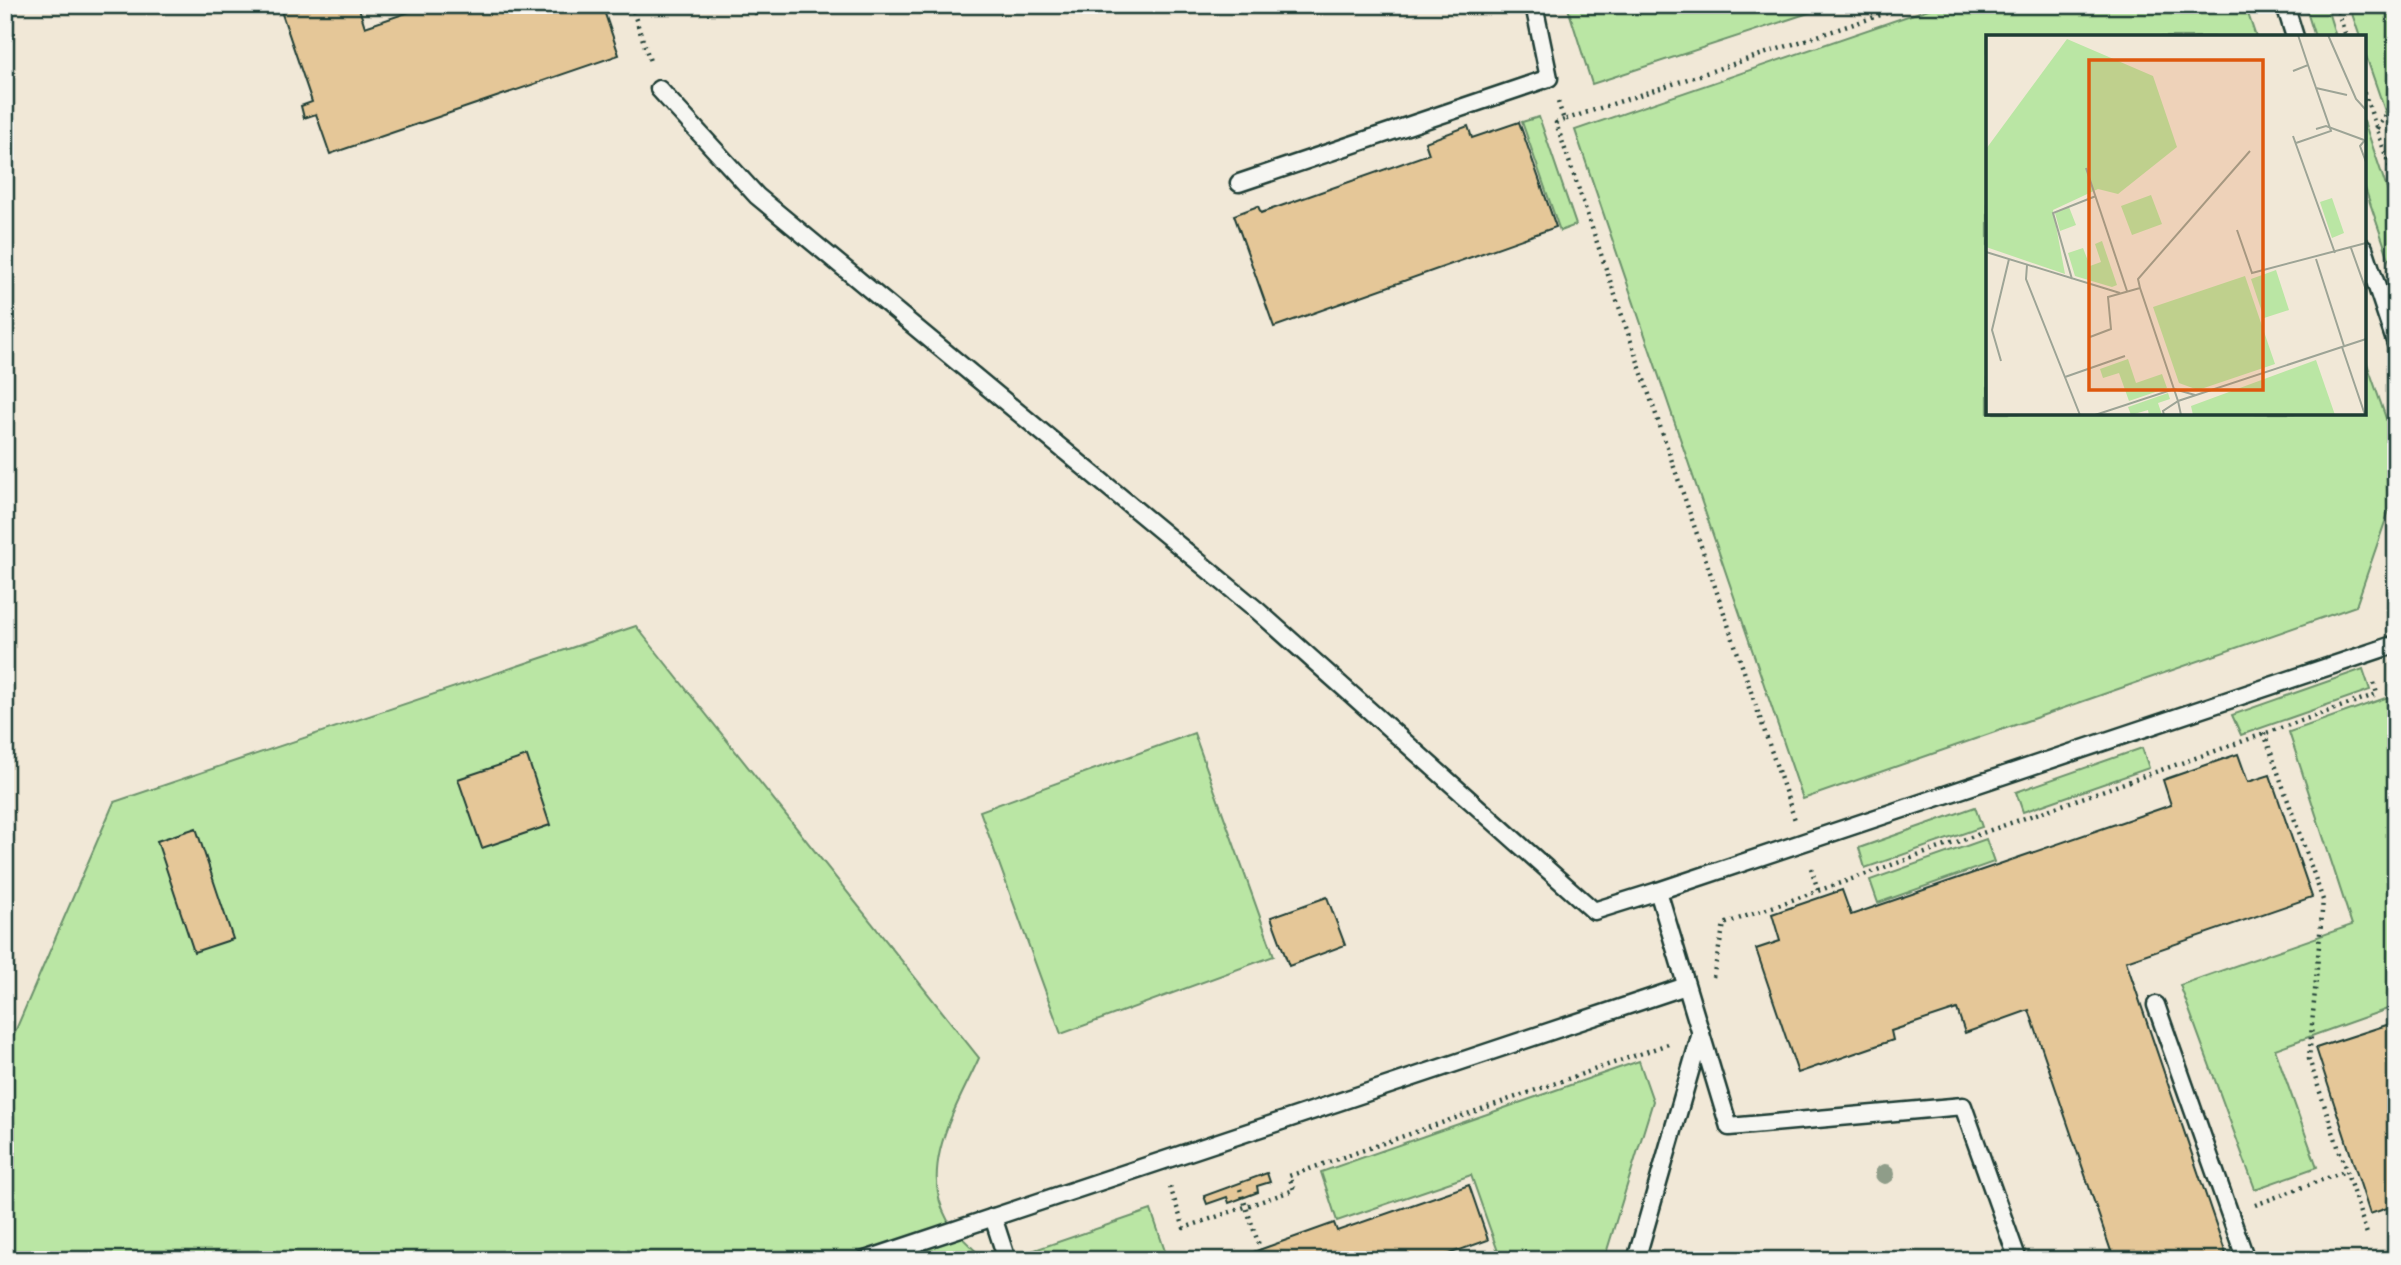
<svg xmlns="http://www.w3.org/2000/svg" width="2401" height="1265" viewBox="0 0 2401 1265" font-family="'Balsamiq Sans',sans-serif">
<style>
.green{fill:#bae6a4;stroke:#6c926c;stroke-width:2}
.building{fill:#e5c798;stroke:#1f3d34;stroke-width:2}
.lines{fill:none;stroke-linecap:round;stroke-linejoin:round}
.service-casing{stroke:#1f3d34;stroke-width:21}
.path{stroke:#1f3d34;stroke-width:4.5;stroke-dasharray:2 5;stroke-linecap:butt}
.service{stroke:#f6f6f2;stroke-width:16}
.tree{fill:#8f9d89}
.inset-road{fill:none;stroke:#9da496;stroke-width:2}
.view{fill:#de580e;fill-opacity:0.15;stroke:#de580e;stroke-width:3.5}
.inset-edge{fill:none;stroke:#1f3d34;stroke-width:3.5}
</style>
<rect width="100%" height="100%" fill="#f1e8d7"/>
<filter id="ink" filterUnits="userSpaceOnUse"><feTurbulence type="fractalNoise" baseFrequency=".0143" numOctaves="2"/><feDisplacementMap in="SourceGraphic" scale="14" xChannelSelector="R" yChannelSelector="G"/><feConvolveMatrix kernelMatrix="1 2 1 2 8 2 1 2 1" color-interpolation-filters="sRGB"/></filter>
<g filter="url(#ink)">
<!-- green -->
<g class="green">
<polygon points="1567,5 1833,5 1592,84"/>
<polygon points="1940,5 2245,5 2256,37 1988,37 1988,413 2364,413 2364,355 2396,447 2396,490 2356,606 1803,799 1575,130"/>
<polygon points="2305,5 2326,5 2336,37 2315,37"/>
<polygon points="2349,5 2396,5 2396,143 2364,50 2364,37 2360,37"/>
<polygon points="1539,117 1576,225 1560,231 1522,122"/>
<polygon points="2364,121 2396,216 2396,280 2364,185"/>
<path d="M636 626 979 1058C957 1107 917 1167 948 1221 957 1235 973 1248 985 1260H5V1055L114 802Z"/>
<polygon points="2363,669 2370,690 2241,735 2232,715"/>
<polygon points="2391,696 2396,712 2396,1006 2275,1049 2317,1167 2255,1189 2180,985 2352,925 2289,732"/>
<polygon points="1194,733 1274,956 1061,1034 980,811"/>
<polygon points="2142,748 2149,768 2023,812 2016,792"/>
<polygon points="1975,807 1982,827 1865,868 1859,848"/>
<polygon points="1986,839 1994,862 1878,903 1870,880"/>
<polygon points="1639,1061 1653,1101 1604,1260 1501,1260 1471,1175 1337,1221 1321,1172"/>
<polygon points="1151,1210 1168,1260 1015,1260 1014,1257"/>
</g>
<!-- building -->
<g class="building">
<polygon points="279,5 358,5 365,27 430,5 602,5 619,55 330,154 316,114 304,118 301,106 312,102"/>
<polygon points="752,5 781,5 755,14"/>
<polygon points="1519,122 1556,227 1274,327 1234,215 1258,206 1261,213 1429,154 1425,142 1468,126 1472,138"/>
<polygon points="2238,754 2248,782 2270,775 2312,897 2126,961 2228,1260 2114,1260 2029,1010 1965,1033 1957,1009 1891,1031 1893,1040 1798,1073 1756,949 1780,941 1772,914 1842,890 1851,915 2171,805 2163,780"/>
<polygon points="527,756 550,825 482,848 458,779"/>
<polygon points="196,828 233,939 194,952 157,841"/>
<polygon points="1327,897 1345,945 1289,966 1271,917"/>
<polygon points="2396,1022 2396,1205 2370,1214 2316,1048"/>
<polygon points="1267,1173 1270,1182 1257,1186 1258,1192 1229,1203 1227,1197 1207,1204 1204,1196"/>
<polygon points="1469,1185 1488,1240 1432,1260 1231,1260 1334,1223 1337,1231"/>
</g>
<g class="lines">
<defs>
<g id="service">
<polyline points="2285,5 2295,37"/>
<polyline points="659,89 757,196 1258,611 1594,911 1658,891"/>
<polyline points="1239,183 1549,78 1534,5"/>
<polyline points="2364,248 2396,344"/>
<polyline points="2156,1005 2246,1260"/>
<polyline points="993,1217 1007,1260"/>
<polyline points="865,1260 1686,986"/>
<polyline points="1636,1260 1701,1033"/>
<polyline points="2018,1260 1963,1106 1729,1127 1658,891 2396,644"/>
</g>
</defs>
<!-- service casing -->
<use href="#service" class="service-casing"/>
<!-- path -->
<g class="path">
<polyline points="631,5 651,64"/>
<polyline points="2336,5 2346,37"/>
<polyline points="2364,92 2396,185"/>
<polyline points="1558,102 1564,120 1911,5"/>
<polyline points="1564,120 1556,123 1795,820"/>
<polyline points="2377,129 2396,95"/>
<polyline points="2264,733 2323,900 2309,1059 2368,1237"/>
<polyline points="1811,868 1818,890"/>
<polyline points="1713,977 1724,924 2377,694 2373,679"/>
<polyline points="1170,1187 1184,1228 1294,1190 1289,1176 1671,1043"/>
<polyline points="1240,1189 1264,1260"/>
<polyline points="2255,1205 2346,1171"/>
</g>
<!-- service -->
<use href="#service" class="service"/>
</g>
<!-- trees -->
<circle class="tree" cx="1885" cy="1174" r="10"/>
</g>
<!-- overview -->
<g transform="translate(1986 35)">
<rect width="380" height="380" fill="#f1e8d7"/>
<path d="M81 4 167 41 191 112 132 159 112 154 67 175 79 239 0 212V114ZM165 160 176 189 146 200 135 171ZM346 163 358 198 346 203 334 167ZM83 172 90 190 74 196 69 178ZM116 206 131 250 126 252 89 241 82 218 97 213 104 231 115 227 109 209ZM290 235 303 275 278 283 265 244ZM259 241 289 329 212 355 193 348 167 272ZM142 324 150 348 176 339 181 353 143 366 133 338 117 343 114 334ZM330 325 349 380H207L205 371ZM182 358 184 364 172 368 176 380H163L162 375 145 380 142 372Z" fill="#bae6a4"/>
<path class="inset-road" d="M312 0 322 30M342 0 370 64 380 75M307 36 322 30 345 96 310 108M330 53 361 60M330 94 340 91 378 105M307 101 349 218M379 105 374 111 380 127M100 133 141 256M251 195 266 238 380 208M365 213 380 255M0 217 134 258M330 224 358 311M41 230 40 244 94 380M86 244 67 178 110 161M154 253 152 244 264 116M104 302 125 294 122 262 154 253 192 366 177 376 178 380M356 312 379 380M15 326 6 295 23 224M79 342 139 321M109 380 188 354 209 360M195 380 192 366 380 304"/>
<path class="view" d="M103 25H277V355H103Z"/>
<rect width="380" height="380" class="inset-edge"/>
</g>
<!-- margin -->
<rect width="2401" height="1265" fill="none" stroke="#f6f6f2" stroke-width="28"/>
<rect x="14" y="14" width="2373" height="1237" fill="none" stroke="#1f3d34" stroke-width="2.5" filter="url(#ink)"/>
</svg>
